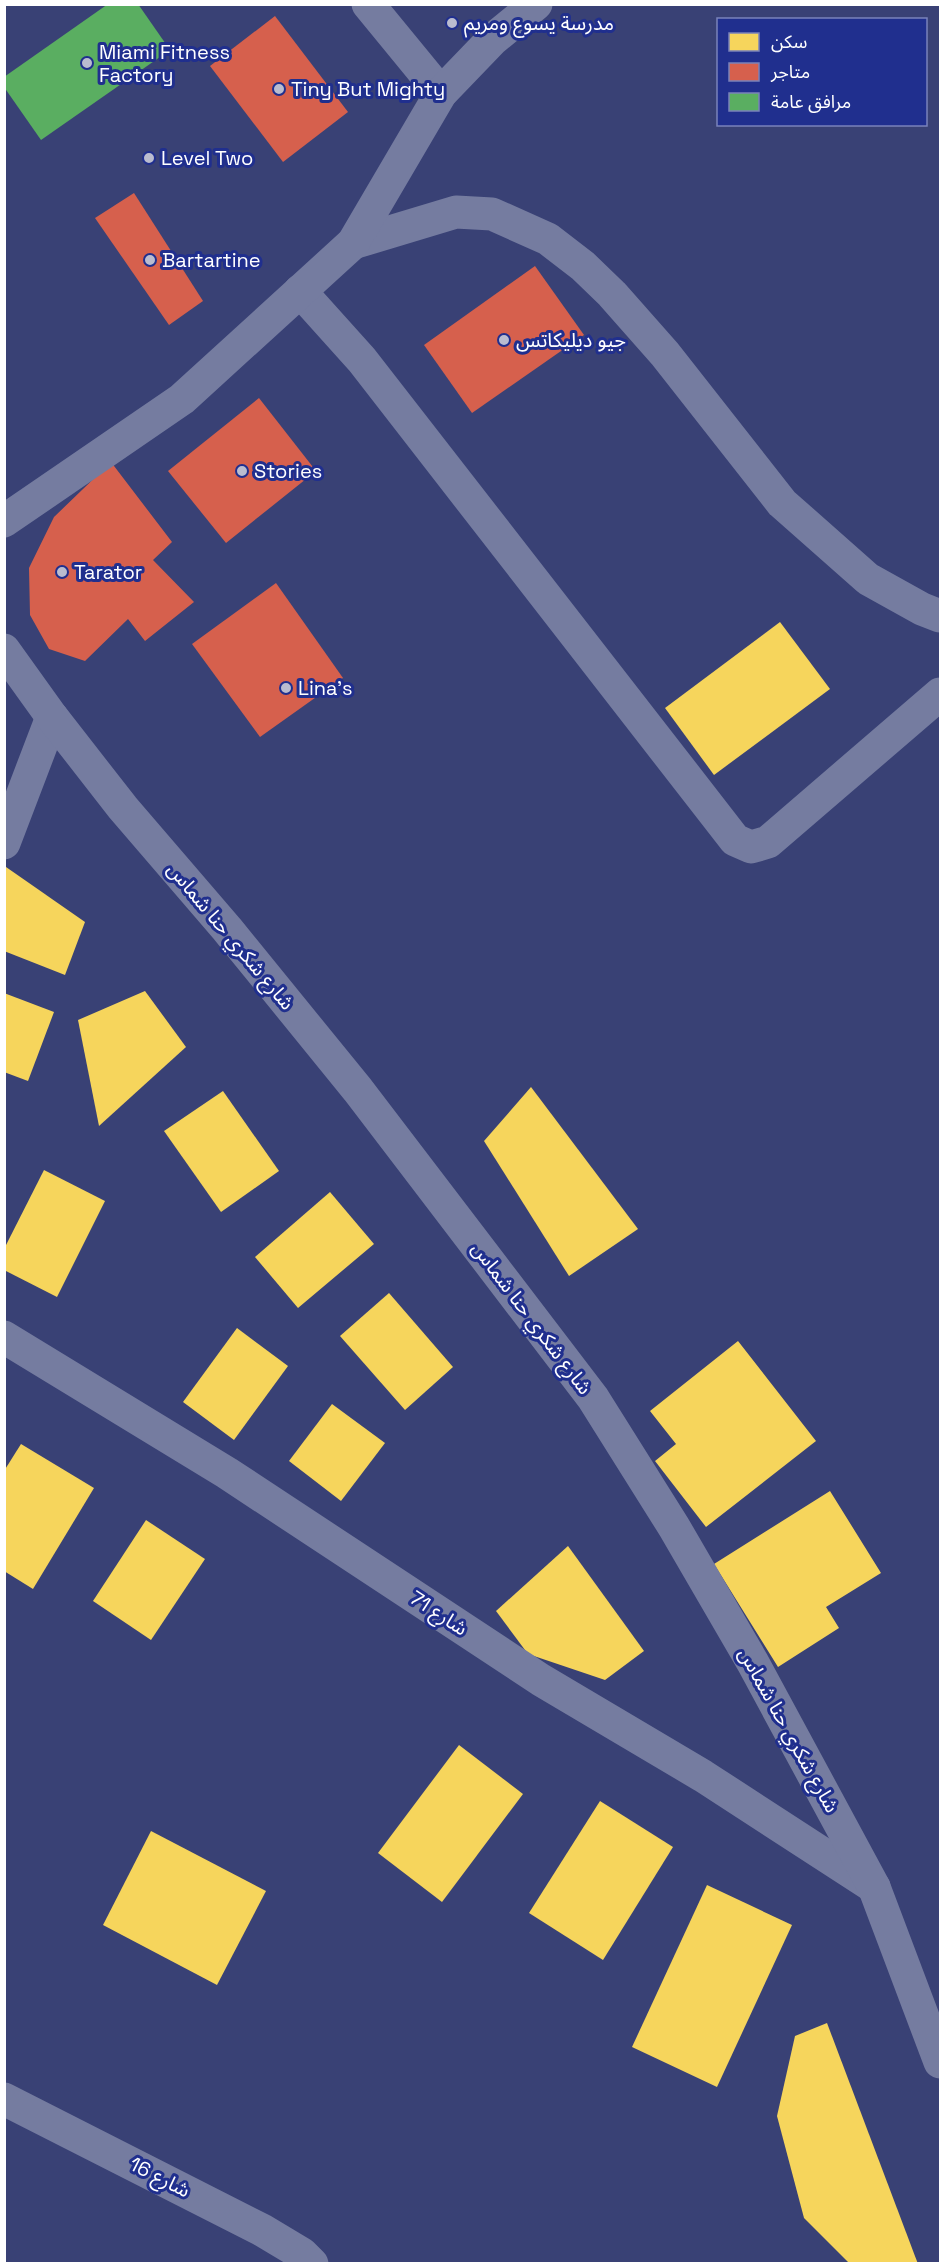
<svg xmlns="http://www.w3.org/2000/svg" width="945" height="2268" viewBox="0 0 945 2268" font-family="'Space Grotesk','Noto Sans Arabic',sans-serif">
<style>
.homes{fill:#f6d55c}
.shops{fill:#d6604d}
.public{fill:#5aae61}
.lines{fill:none;stroke-linecap:round;stroke-linejoin:round}
.minor{stroke:#757ca0;stroke-width:33}
.tertiary{stroke:#757ca0;stroke-width:33}
.poi-dot{fill:#babccf;stroke:#202f8e;stroke-width:2}
.labels{text-anchor:middle;stroke-width:6;stroke-linejoin:round;paint-order:stroke}
.poi-label{font-size:20px;fill:#fff;stroke:#202f8e;text-anchor:start}
.street-label{font-size:20px;fill:#fff;stroke:#202f8e}
</style>
<rect width="100%" height="100%" fill="#394175"/>
<!-- homes -->
<g class="homes">
<polygon points="780,622 830,689 714,775 665,708"/>
<polygon points="6,867 85,922 65,975 4,951"/>
<polygon points="145,991 186,1047 99,1126 78,1020"/>
<polygon points="4,993 54,1012 28,1081 4,1072"/>
<polygon points="531,1087 638,1229 569,1276 484,1141"/>
<polygon points="223,1091 279,1171 221,1212 164,1131"/>
<polygon points="44,1170 105,1201 57,1297 4,1270 4,1249"/>
<polygon points="330,1192 374,1244 298,1308 255,1257"/>
<polygon points="389,1293 453,1367 405,1410 340,1336"/>
<polygon points="237,1328 288,1366 234,1440 183,1402"/>
<polygon points="738,1341 816,1441 706,1527 655,1461 676,1444 650,1411"/>
<polygon points="332,1404 385,1443 341,1501 289,1461"/>
<polygon points="21,1444 94,1488 33,1589 4,1571 4,1471"/>
<polygon points="830,1491 881,1573 826,1607 839,1628 778,1667 714,1564"/>
<polygon points="146,1520 205,1559 151,1640 93,1601"/>
<polygon points="568,1546 644,1651 605,1680 528,1654 496,1611"/>
<polygon points="459,1745 523,1794 442,1902 378,1853"/>
<polygon points="600,1801 673,1847 603,1960 529,1913"/>
<polygon points="151,1831 266,1891 217,1985 103,1925"/>
<polygon points="707,1885 792,1925 717,2087 632,2047"/>
<polygon points="827,2023 918,2264 850,2264 804,2218 777,2116 795,2036"/>
</g>
<!-- shops -->
<g class="shops">
<polygon points="275,16 348,112 283,162 210,66"/>
<polygon points="134,193 203,301 169,325 95,218"/>
<polygon points="535,266 584,335 472,413 424,345"/>
<polygon points="259,398 316,471 226,543 168,471"/>
<polygon points="111,462 172,542 153,560 194,602 145,641 128,619 85,661 49,649 30,615 29,568 54,517"/>
<polygon points="276,583 343,678 260,737 192,644"/>
</g>
<!-- public -->
<polygon class="public" points="108,4 138,4 170,50 41,140 4,87 4,77"/>
<g class="lines">
<!-- minor -->
<g class="minor">
<polyline points="368,4 441,93"/>
<polyline points="353,243 456,212 492,214 548,239 583,266 612,294 665,354 782,503 868,579 922,609 940,616"/>
<polyline points="300,291 362,360 735,840 751,847 768,842 940,694"/>
<polyline points="4,521 182,399 353,243 441,93 492,40 536,4"/>
<polyline points="4,843 52,717"/>
<polyline points="4,1337 227,1473 541,1680 703,1776 874,1887"/>
<polyline points="4,2099 262,2230 302,2254 312,2264"/>
</g>
<!-- tertiary -->
<polyline class="tertiary" points="4,650 52,717 123,808 227,929 358,1090 593,1398 674,1527 753,1663 874,1887 940,2062"/>
</g>
<!-- markers -->
<g class="poi-dot">
<circle cx="452" cy="23" r="6"/>
<circle cx="87" cy="63" r="6"/>
<circle cx="279" cy="89" r="6"/>
<circle cx="149" cy="158" r="6"/>
<circle cx="150" cy="260" r="6"/>
<circle cx="504" cy="340" r="6"/>
<circle cx="242" cy="471" r="6"/>
<circle cx="62" cy="572" r="6"/>
<circle cx="286" cy="688" r="6"/>
</g>
<g class="labels">
<!-- poi labels -->
<g class="poi-label">
<text x="464" y="30">مدرسة يسوع ومريم</text>
<text x="99" y="59">Miami Fitness<tspan x="99" dy="23">Factory</tspan></text>
<text x="291" y="96">Tiny But Mighty</text>
<text x="161" y="165">Level Two</text>
<text x="162" y="267">Bartartine</text>
<text x="516" y="347">جيو ديليكاتس</text>
<text x="254" y="478">Stories</text>
<text x="74" y="579">Tarator</text>
<text x="298" y="695">Lina's</text>
</g>
<!-- street labels -->
<g class="street-label">
<text transform="translate(231 936) rotate(50)" y="7">شارع شكري حنا شماس</text>
<text transform="translate(532 1318) rotate(53)" y="7">شارع شكري حنا شماس</text>
<text transform="translate(439 1613) rotate(33)" y="7">شارع 71</text>
<text transform="translate(789 1730) rotate(61)" y="7">شارع شكري حنا شماس</text>
<text transform="translate(160 2177) rotate(27)" y="7">شارع 16</text>
</g>
</g>
<!-- border -->
<rect width="945" height="2268" fill="none" stroke="#ffffff" stroke-width="12"/>
<!-- legend -->
<rect x="717" y="18" width="210" height="108" fill="#202f8e" stroke="#7982bb" stroke-width="1.5"/>
<rect x="729" y="33" width="30" height="18" fill="#f6d55c" stroke="#7982bb" stroke-width="1.5"/>
<text x="771" y="48" font-size="18" fill="#ffffff">سكن</text>
<rect x="729" y="63" width="30" height="18" fill="#d6604d" stroke="#7982bb" stroke-width="1.5"/>
<text x="771" y="78" font-size="18" fill="#ffffff">متاجر</text>
<rect x="729" y="93" width="30" height="18" fill="#5aae61" stroke="#7982bb" stroke-width="1.5"/>
<text x="771" y="108" font-size="18" fill="#ffffff">مرافق عامة</text>
</svg>
